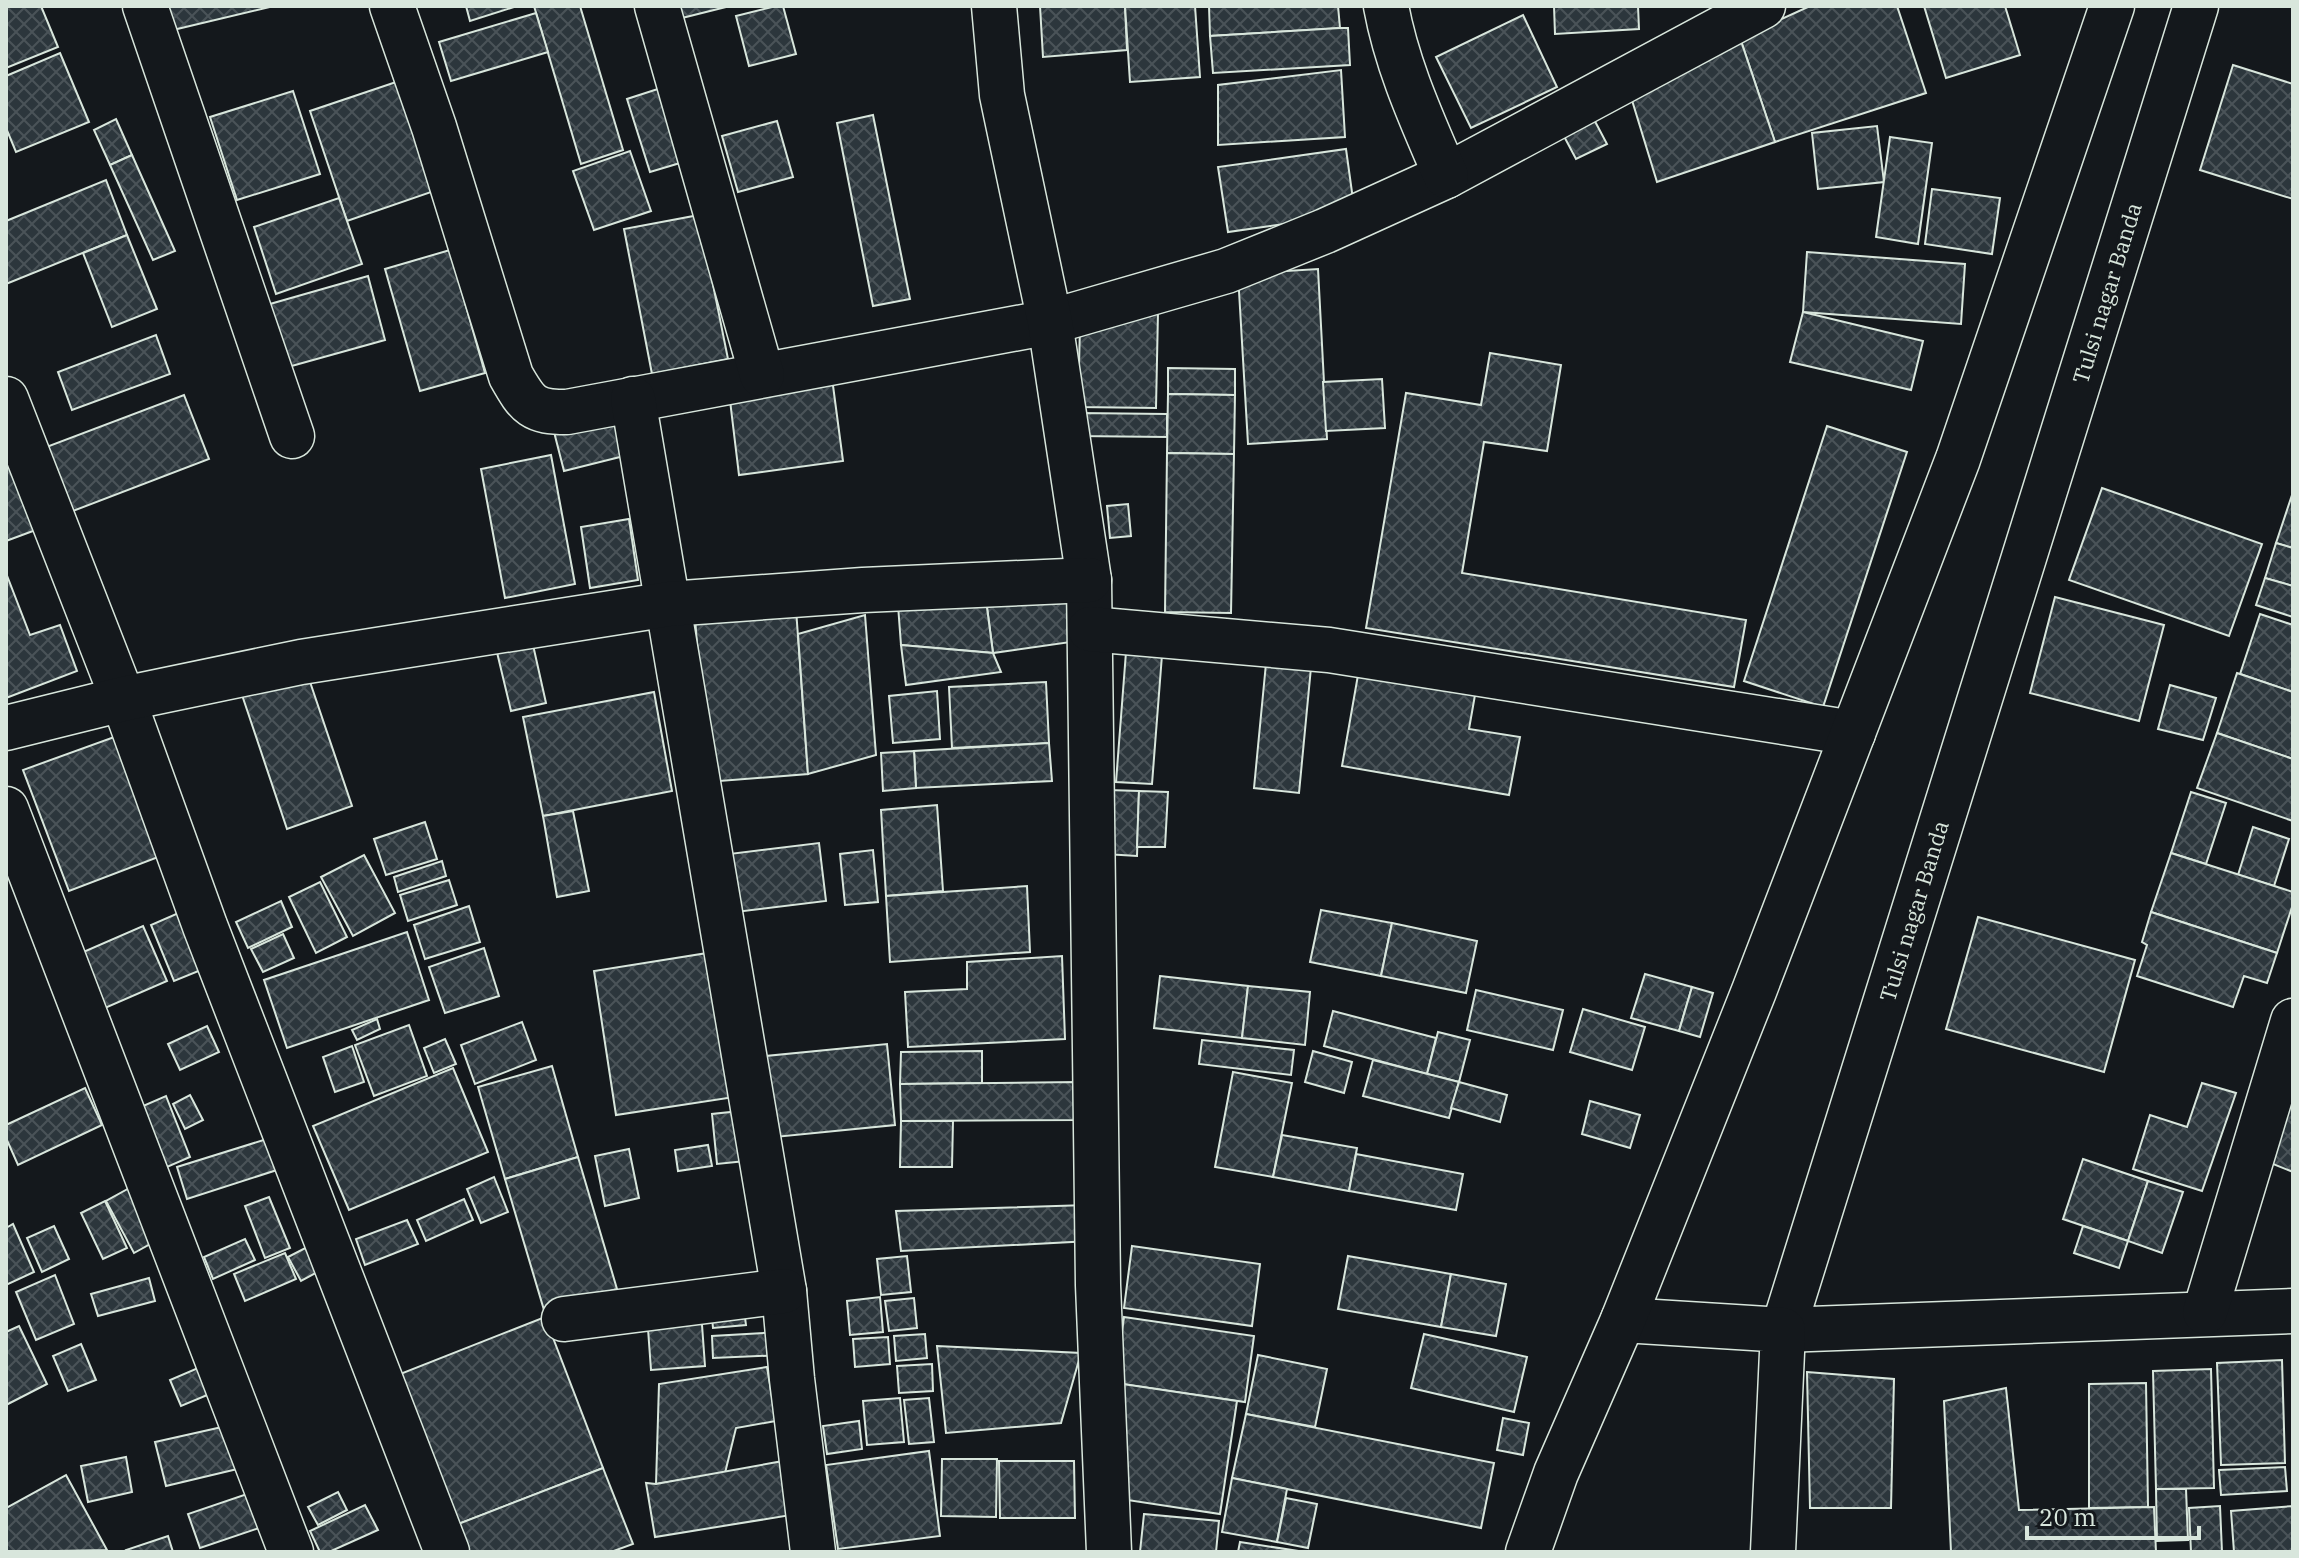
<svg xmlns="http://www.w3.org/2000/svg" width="2299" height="1558" viewBox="0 0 2299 1558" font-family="'IBM Plex Serif',serif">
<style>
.building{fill:url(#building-cross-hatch);stroke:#d8e6dc;stroke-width:2}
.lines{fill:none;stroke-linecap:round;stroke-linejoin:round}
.minor-casing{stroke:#d8e6dc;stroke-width:47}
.minor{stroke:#14181c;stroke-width:44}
.labels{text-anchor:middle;stroke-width:6;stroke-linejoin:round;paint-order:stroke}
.street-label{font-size:22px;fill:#d8e6dc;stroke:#14181c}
</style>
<defs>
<pattern id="building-cross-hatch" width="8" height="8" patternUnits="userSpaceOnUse" patternTransform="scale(2)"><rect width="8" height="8" fill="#2c363c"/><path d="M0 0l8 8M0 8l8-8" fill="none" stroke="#4a5358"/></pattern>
</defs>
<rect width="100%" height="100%" fill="#14181c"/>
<!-- building -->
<g class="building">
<polygon points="6,6 41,6 58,47 6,68"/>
<polygon points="167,6 274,6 173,30"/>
<polygon points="466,6 517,6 470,21"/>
<polygon points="534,6 580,6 623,150 581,164"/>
<polygon points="666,6 730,6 670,21"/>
<polygon points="776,6 783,6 796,54 749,66 736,16"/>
<polygon points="1040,6 1125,6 1127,50 1043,57"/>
<polygon points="1125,6 1195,6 1200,77 1130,82"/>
<polygon points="1209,6 1338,6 1340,28 1210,36"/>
<polygon points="1554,6 1638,6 1639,29 1555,34"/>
<polygon points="1810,6 1897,6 1926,93 1775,142 1740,38"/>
<polygon points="1924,6 2005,6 2020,55 1946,78"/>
<polygon points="536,13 548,52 451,81 439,42"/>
<polygon points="1523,15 1557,87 1471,128 1436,57"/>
<polygon points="1340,28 1348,28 1350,65 1213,73 1210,36"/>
<polygon points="1740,38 1775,142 1657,182 1631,97"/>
<polygon points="60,53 89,122 16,152 6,128 6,76"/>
<polygon points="2233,65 2293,84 2293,199 2200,170"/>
<polygon points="1341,70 1345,137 1218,145 1218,85"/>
<polygon points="402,80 440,189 347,221 310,111"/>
<polygon points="667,86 690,160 650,172 627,99"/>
<polygon points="293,91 320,174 237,200 210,117"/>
<polygon points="1589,110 1607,144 1576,159 1558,125"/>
<polygon points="873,115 910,299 873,306 837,123"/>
<polygon points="116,119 132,155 110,165 94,130"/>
<polygon points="777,121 793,177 738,192 722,136"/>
<polygon points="1877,126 1884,182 1818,189 1812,133"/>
<polygon points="1890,137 1932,143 1918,244 1876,237"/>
<polygon points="1346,149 1355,214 1228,232 1218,167"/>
<polygon points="630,151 651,211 594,230 573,171"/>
<polygon points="132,155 175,251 153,260 110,165"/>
<polygon points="106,180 127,235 6,284 6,221"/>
<polygon points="1932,189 2000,198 1992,254 1925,244"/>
<polygon points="339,198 362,264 276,294 254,227"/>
<polygon points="699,215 728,359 652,374 624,229"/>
<polygon points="127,235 157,309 112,327 83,253"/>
<polygon points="450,250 485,373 420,391 385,269"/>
<polygon points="1807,252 1965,264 1961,324 1803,312"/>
<polygon points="1318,269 1327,439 1248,444 1238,274"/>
<polygon points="368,276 385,340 288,367 270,304"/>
<polygon points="1158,312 1156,408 1078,407 1080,326"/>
<polygon points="1803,312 1923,341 1911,390 1790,362"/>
<polygon points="156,335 170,374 72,410 58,372"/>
<polygon points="1490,353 1561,365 1547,451 1484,442 1462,573 1746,620 1734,687 1366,628 1406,393 1481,405"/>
<polygon points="1168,368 1235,369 1235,395 1168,394"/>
<polygon points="832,378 843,461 739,475 729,392"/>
<polygon points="1382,379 1385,428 1326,431 1323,382"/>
<polygon points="1168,394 1235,395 1234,454 1167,453"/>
<polygon points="184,395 209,459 65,514 41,449"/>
<polygon points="621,412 632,454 564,471 553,428"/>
<polygon points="1079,413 1167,414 1167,437 1078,436"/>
<polygon points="1827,426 1907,452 1823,707 1744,681"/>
<polygon points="6,447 52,524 6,541"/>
<polygon points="1167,453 1234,454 1231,613 1165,612"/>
<polygon points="551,455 575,584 505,598 481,469"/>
<polygon points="2102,488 2262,544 2229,636 2069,580"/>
<polygon points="2293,492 2293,548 2276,543"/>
<polygon points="1128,504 1131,536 1110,538 1107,506"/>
<polygon points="629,519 638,580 590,588 581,527"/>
<polygon points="2276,543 2293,548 2293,586 2265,578"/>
<polygon points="6,573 30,635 60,625 77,671 6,698"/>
<polygon points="2265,578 2293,586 2293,617 2256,605"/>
<polygon points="1070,589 1078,641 993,653 986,600"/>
<polygon points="2055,597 2164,625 2139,721 2030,693"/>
<polygon points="986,600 993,653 901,645 898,605"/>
<polygon points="796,609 808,774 707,782 695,617"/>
<polygon points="2260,614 2293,625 2293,692 2240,674"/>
<polygon points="865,615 876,755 808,774 798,634"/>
<polygon points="531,636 546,703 511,711 495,644"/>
<polygon points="1127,639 1163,642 1152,784 1116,782"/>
<polygon points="901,645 993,653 1001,672 906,685"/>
<polygon points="1267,653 1312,657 1299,793 1254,788"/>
<polygon points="1361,658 1478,678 1469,729 1520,737 1509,795 1342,766"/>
<polygon points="307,673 352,806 287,829 242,695"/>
<polygon points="2237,673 2293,692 2293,759 2217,733"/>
<polygon points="1046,682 1049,743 952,748 949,687"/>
<polygon points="2170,685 2216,698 2203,740 2158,729"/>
<polygon points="937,691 940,739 893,743 889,696"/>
<polygon points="654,692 672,791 543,816 523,717"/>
<polygon points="2217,733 2293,759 2293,821 2197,788"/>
<polygon points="117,736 161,856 69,891 23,770"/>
<polygon points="1049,743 1052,781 916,788 914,751"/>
<polygon points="914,751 916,788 883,791 881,753"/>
<polygon points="1108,790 1139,791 1137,856 1105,854"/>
<polygon points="1139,791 1168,792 1165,847 1137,847"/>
<polygon points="2191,792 2226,803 2206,864 2171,853"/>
<polygon points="937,805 943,891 886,896 881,810"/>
<polygon points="573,811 589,891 557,897 543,816"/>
<polygon points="425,822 437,859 386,875 374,839"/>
<polygon points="2253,827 2289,839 2274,886 2238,875"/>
<polygon points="819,843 826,901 728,913 721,855"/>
<polygon points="873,850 878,902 845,905 840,854"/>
<polygon points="2171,853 2293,892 2293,904 2277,953 2151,912"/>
<polygon points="364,855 395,913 353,936 321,877"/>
<polygon points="442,861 446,876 398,892 394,877"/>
<polygon points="449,880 457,905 408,921 400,895"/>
<polygon points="320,882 347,937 316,953 289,897"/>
<polygon points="1027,886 1030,952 890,962 886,896"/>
<polygon points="281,901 292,927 248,948 236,922"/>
<polygon points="469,906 480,942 425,959 414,925"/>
<polygon points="1321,910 1392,923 1381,976 1310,962"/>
<polygon points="183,911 206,968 174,981 151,925"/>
<polygon points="2151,912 2277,953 2267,983 2244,976 2233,1007 2137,976 2147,945 2142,942"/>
<polygon points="1978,917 2135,960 2104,1072 1946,1029"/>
<polygon points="1392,923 1477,941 1466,993 1381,976"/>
<polygon points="143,926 167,981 105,1008 81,953"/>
<polygon points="407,932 429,1000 287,1048 264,980"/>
<polygon points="283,934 294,958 263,972 251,949"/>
<polygon points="484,948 499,996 445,1013 429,967"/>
<polygon points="720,951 741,1096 616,1115 594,971"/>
<polygon points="1062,956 1065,1039 908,1047 905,992 967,989 967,962"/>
<polygon points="1645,974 1692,987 1679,1031 1631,1018"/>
<polygon points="1160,976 1248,986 1242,1038 1154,1028"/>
<polygon points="1248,986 1310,992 1305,1045 1242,1038"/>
<polygon points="1692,987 1713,993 1700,1037 1679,1031"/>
<polygon points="1476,990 1563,1010 1553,1050 1467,1030"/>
<polygon points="1583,1009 1645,1027 1632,1070 1570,1052"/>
<polygon points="1333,1011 1436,1038 1427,1074 1324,1046"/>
<polygon points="377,1019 380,1029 357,1040 352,1030"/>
<polygon points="522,1022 536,1060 475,1084 461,1045"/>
<polygon points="409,1025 427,1076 374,1096 355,1045"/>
<polygon points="207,1026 219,1052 180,1070 168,1044"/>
<polygon points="1438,1032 1470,1040 1459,1082 1427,1074"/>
<polygon points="445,1039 456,1064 434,1073 424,1048"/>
<polygon points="1202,1040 1294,1050 1291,1075 1199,1064"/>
<polygon points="887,1044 895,1125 775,1137 766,1056"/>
<polygon points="352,1046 364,1082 335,1092 323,1057"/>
<polygon points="982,1051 982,1083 900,1084 901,1052"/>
<polygon points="1313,1051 1352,1062 1344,1093 1305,1082"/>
<polygon points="1373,1060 1459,1082 1449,1118 1363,1096"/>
<polygon points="552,1066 578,1157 505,1179 478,1087"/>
<polygon points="453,1068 488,1152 349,1210 313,1126"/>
<polygon points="2293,1069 2293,1172 2258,1158"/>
<polygon points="1233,1072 1292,1083 1273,1177 1215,1167"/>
<polygon points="1078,1082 1079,1120 901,1121 900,1084"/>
<polygon points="1459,1082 1507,1095 1500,1122 1451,1108"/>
<polygon points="2202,1083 2236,1093 2202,1191 2133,1169 2150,1115 2187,1127"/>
<polygon points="85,1088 102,1125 18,1165 6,1138 6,1125"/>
<polygon points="190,1095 203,1120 185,1129 173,1104"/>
<polygon points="166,1096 190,1157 167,1167 143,1106"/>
<polygon points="1590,1101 1640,1115 1630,1148 1582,1134"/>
<polygon points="749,1110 755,1160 717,1164 712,1114"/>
<polygon points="901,1121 953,1121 952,1167 900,1167"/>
<polygon points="1282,1135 1357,1148 1349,1191 1273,1177"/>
<polygon points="270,1138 280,1169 187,1199 177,1167"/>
<polygon points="708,1145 712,1166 678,1171 675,1150"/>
<polygon points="629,1149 639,1198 605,1206 595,1156"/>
<polygon points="1356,1154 1463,1174 1456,1210 1349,1191"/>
<polygon points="578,1157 617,1289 544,1310 505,1179"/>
<polygon points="2083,1159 2148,1181 2128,1241 2063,1219"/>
<polygon points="494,1177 508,1212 481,1223 467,1189"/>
<polygon points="2148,1181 2183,1192 2162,1253 2128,1241"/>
<polygon points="133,1186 161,1238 134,1253 106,1201"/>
<polygon points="269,1197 290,1248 265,1258 245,1206"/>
<polygon points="464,1199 473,1220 426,1241 417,1220"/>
<polygon points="105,1201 127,1248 103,1259 81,1213"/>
<polygon points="1087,1205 1090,1241 901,1251 896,1211"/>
<polygon points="407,1220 418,1244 365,1265 356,1239"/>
<polygon points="13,1224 34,1272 6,1285 6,1228"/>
<polygon points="54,1226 69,1259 42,1272 27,1238"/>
<polygon points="2083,1226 2128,1241 2119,1268 2074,1253"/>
<polygon points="245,1239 255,1260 213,1279 204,1257"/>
<polygon points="311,1245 323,1269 301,1281 288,1257"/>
<polygon points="1132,1246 1260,1264 1252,1326 1124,1308"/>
<polygon points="285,1253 296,1279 245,1301 234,1274"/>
<polygon points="907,1256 911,1292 881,1295 877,1259"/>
<polygon points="1348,1256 1451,1274 1441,1327 1338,1309"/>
<polygon points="1451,1274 1506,1284 1496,1336 1441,1327"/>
<polygon points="55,1275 74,1324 36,1340 16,1292"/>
<polygon points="149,1278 155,1301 98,1316 91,1294"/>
<polygon points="880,1297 883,1332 850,1335 847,1301"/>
<polygon points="914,1298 917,1328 889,1331 885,1301"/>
<polygon points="743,1302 746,1325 713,1328 711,1307"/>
<polygon points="701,1311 705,1366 651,1370 647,1315"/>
<polygon points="545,1317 603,1468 448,1528 390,1378"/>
<polygon points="1124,1317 1254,1336 1245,1402 1115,1383"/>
<polygon points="19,1326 47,1384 6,1405 6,1332"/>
<polygon points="781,1332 783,1355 713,1358 712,1336"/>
<polygon points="925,1334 927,1358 896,1361 894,1336"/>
<polygon points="1424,1334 1527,1357 1514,1412 1411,1388"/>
<polygon points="888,1337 890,1364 855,1367 853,1339"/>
<polygon points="81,1344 96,1380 68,1391 53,1356"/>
<polygon points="937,1346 1081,1353 1061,1423 946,1433"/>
<polygon points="1258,1355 1327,1369 1315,1427 1246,1414"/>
<polygon points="2282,1360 2285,1463 2221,1465 2217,1363"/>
<polygon points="932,1364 933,1391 899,1393 897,1366"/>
<polygon points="205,1365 217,1391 181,1406 170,1380"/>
<polygon points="767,1367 776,1421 736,1428 725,1473 656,1484 659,1384"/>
<polygon points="2211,1369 2214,1488 2156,1489 2153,1371"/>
<polygon points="1807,1372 1894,1379 1891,1508 1810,1508"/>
<polygon points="2146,1383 2148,1507 2089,1508 2089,1384"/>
<polygon points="1123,1384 1237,1401 1220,1514 1114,1498"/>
<polygon points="2006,1388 2019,1510 2154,1507 2156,1552 1951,1552 1944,1401"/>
<polygon points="900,1398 904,1442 867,1445 863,1401"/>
<polygon points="929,1398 934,1442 909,1444 904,1400"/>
<polygon points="1246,1414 1494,1463 1481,1528 1232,1478"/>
<polygon points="1503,1418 1529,1423 1523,1455 1497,1450"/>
<polygon points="859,1421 862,1449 827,1454 823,1426"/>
<polygon points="240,1423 250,1466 166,1486 155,1442"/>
<polygon points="929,1451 940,1536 838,1549 826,1465"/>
<polygon points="126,1457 132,1492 88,1502 81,1466"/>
<polygon points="942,1459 997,1459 996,1517 941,1516"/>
<polygon points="783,1461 791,1515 655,1537 646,1483 656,1484"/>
<polygon points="999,1461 1074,1461 1075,1518 1000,1518"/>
<polygon points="2285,1467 2287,1491 2221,1495 2219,1470"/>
<polygon points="603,1468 633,1544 611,1552 457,1552 448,1528"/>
<polygon points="66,1475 107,1550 6,1552 6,1508"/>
<polygon points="1232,1478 1287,1489 1277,1542 1222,1532"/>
<polygon points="2156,1489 2186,1489 2188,1540 2157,1541"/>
<polygon points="338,1492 347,1510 318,1525 308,1507"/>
<polygon points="250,1493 262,1527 200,1548 188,1514"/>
<polygon points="1286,1498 1317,1504 1308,1548 1277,1542"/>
<polygon points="365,1505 378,1530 329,1552 320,1552 310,1531"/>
<polygon points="2220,1506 2222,1552 2191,1552 2189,1508"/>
<polygon points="2293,1506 2293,1552 2234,1552 2231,1511"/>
<polygon points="1144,1514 1219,1521 1216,1552 1140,1552"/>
<polygon points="168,1536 173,1552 127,1552 126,1550"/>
<polygon points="1240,1542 1305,1552 1238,1552"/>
</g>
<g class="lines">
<defs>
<g id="minor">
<polyline points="145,6 292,436"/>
<path d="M392 6 434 127 511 376C528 406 533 412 567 412L1050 322 1226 271 1325 231 1446 176 1763 6"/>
<polyline points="657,6 762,375"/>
<polyline points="994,6 1002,95 1050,322 1089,580 1098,1285 1109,1552"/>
<path d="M1386 6C1397 66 1422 120 1446 176"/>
<polyline points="2196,6 1783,1330 2293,1311"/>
<polyline points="6,399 123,699 205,926 447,1552"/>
<polyline points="633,399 784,1291 792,1379 813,1552"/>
<polyline points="1090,629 1329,650 1853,733"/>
<polyline points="6,728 123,699 301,662 669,604 863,590 1089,580"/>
<polyline points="6,809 291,1552"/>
<polyline points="2205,1312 2293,1021"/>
<polyline points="564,1319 784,1291"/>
<polyline points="1623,1320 1783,1330 1773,1552"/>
<polyline points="1528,1552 1556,1473 1623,1320 1754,991 1958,459 2112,6"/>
</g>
</defs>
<!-- minor casing -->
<use href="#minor" class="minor-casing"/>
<!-- minor -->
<use href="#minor" class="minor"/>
</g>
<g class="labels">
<!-- street labels -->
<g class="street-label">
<text transform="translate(2107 293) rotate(-73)" y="8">Tulsi nagar Banda</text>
<text transform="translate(1914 911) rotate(-73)" y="8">Tulsi nagar Banda</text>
</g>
</g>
<!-- border -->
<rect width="2299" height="1558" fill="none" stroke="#d8e6dc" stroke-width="16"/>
<!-- scale -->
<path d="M2027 1526v12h172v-12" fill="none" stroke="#d8e6dc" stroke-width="4"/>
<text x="2039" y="1526" font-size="24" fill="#d8e6dc" stroke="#14181c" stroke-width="6" paint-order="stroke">20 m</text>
</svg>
